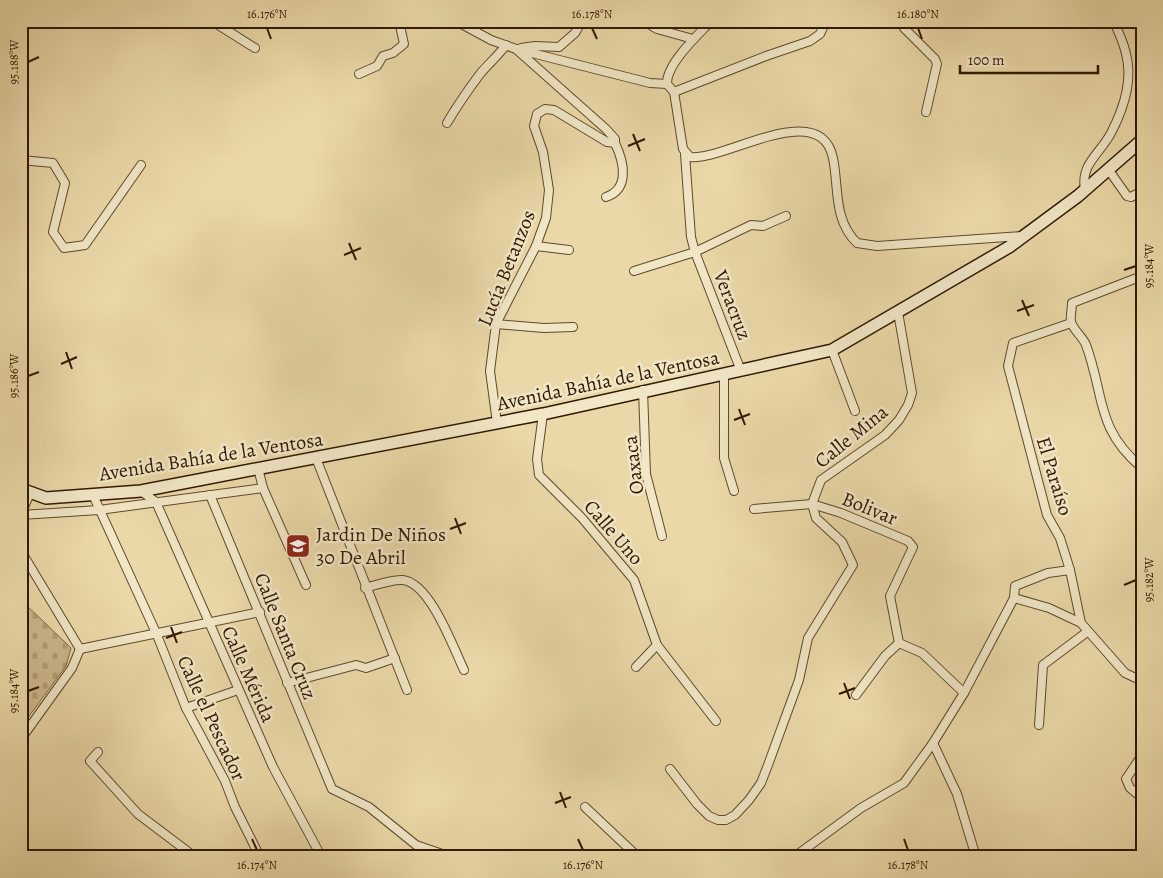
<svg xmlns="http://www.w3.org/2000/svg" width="1163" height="878" viewBox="0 0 1163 878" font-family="Alegreya,serif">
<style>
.cemetery{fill:url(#cemetery-stones);stroke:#7e6846}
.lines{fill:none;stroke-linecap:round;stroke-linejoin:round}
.street-casing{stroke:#5f492a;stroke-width:10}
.secondary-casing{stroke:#311900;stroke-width:14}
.street{stroke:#f1e6c6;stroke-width:8}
.secondary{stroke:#f1e6c6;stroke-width:11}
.ticks{fill:none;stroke:#311900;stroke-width:2}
.labels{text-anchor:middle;stroke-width:5;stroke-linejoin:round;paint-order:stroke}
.street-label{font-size:20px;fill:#311900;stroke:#f1e6c6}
.poi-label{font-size:20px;fill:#311900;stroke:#f1e6c6;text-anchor:start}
.neatline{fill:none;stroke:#311900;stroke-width:2}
.ticks-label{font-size:12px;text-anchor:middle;fill:#311900}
</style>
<defs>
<pattern id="cemetery-stones" width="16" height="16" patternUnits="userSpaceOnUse" patternTransform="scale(1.25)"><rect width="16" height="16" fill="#cbb88b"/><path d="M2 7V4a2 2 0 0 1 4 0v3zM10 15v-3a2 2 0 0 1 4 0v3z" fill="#af9e76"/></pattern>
</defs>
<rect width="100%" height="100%" fill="#ead8a8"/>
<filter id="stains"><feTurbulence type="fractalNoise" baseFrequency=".004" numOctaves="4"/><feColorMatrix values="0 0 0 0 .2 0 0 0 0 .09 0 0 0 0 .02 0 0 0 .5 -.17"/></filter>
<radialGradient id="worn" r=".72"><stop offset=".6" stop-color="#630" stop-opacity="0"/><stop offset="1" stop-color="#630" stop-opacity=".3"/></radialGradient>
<!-- cemetery -->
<polygon class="cemetery" points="21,600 71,648 66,666 21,727"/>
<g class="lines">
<defs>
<g id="street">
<polyline points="212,21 255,48"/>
<polyline points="456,21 491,40 516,49 650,83 667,84"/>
<polyline points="644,21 657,29 693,39"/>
<path d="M711 21C698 35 666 64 667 84L674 92 683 149 690 157C725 161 820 97 833 158 839 187 833 220 857 243L877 246 1022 236"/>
<polyline points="901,21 904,28 935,59 937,64 926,112"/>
<polyline points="521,48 535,46 559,47 575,33 582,21"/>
<polyline points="359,74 377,66 383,56 393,53 404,44 399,21"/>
<polyline points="674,92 766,56 810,41 820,34 826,21"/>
<path d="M447 123C457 106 468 90 480 74 488 64 498 56 506 45"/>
<polyline points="685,154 691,237 695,252 741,371"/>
<polyline points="21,160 53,163 65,183 53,232 64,248 85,245 141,165"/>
<polyline points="1108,169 1127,196 1131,197 1142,191"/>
<path d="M1085 190C1080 164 1100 154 1111 133 1123 110 1133 80 1126 54 1124 43 1118 32 1114 21"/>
<path d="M606 197C630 189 624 162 615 143"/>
<polyline points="536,246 569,250"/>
<polyline points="634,271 695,252 751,225 763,226 786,216"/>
<path d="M1142 276 1072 303C1072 309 1070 317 1071 322 1074 331 1083 337 1086 345 1105 396 1095 428 1142 468"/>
<polyline points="1071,323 1013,343 1008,366 1047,515 1060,538 1070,570 1081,623 1125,673 1142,681"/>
<polyline points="496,324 544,328 573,327"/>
<polyline points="832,350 855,411"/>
<polyline points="724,375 724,458 734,491"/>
<polyline points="643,390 646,474 662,536"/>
<polyline points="543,414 537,459 539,475 582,518 634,580 657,645 716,721"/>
<polyline points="497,423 490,371 496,324 536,246 546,218 549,190 543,152 534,126 537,114 545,109 554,110 607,142 615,143 615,139 606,129 516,49"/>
<polyline points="316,458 407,690"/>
<polyline points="258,468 263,488 306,585"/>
<polyline points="141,491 156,502 273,767 321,856 318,857"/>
<polyline points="93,495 157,635 186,708 225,781 235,807 260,857"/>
<polyline points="210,495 332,789 369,807 416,845 451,857"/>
<polyline points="754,509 812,504 841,513 908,541 913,547 890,596 899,643 885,656 856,695"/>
<polyline points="21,514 30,493"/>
<polyline points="21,515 99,510 263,488"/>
<polyline points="21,551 80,649"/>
<path d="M365 588C376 585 392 579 403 580 430 583 453 647 464 670"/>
<polyline points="1014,598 1015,586 1048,573 1070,570"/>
<polyline points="899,643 922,653 964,693"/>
<polyline points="80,649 260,612"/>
<polyline points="636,667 657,645"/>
<polyline points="287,683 356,665 366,668 395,658"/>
<polyline points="186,708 238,690"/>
<polyline points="1039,725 1043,665 1087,632"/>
<polyline points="21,739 72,668 80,649"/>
<polyline points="933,743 957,794 976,857"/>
<polyline points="98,752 90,761 138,814 195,857"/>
<polyline points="1142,755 1126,779 1130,788 1142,798"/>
<polyline points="670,769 697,804 709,816 718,820 726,820 735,815 749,800 761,783 768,765 799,680 808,638 853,565 842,542 816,518 812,504 821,480 885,435 899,420 908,405 912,393 898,312"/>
<polyline points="585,807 638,857"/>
<polyline points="794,857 861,808 904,783 933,743 964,693 1014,598 1049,608 1081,623"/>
</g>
<polyline id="secondary" points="21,489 46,498 141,491 543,414 832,350 1009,247 1078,196 1142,140"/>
</defs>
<!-- street casing -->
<use href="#street" class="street-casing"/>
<!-- secondary casing -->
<use href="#secondary" class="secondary-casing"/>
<!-- street -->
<use href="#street" class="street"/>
<!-- secondary -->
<use href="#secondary" class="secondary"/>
</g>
<!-- ticks -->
<path class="ticks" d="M267 28 271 39M592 28 597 39M918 28 922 39M28 62 39 57M633 134 640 151M628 146 645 139M349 243 356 260M344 255 361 248M1124 270 1136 266M1022 300 1029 316M1017 311 1034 305M66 352 72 369M61 364 77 357M28 376 39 372M739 409 745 425M734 420 750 414M455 518 461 534M450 529 466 523M1124 585 1136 580M171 627 177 643M166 638 182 632M844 683 850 699M28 691 39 687M839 694 855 688M560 792 566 808M555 803 571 797M252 839 257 850M578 839 583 850M904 839 908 850"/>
<!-- icons -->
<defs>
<symbol id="school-square" viewBox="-11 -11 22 22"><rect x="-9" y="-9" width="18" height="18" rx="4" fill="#8f2418" stroke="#f1e6c6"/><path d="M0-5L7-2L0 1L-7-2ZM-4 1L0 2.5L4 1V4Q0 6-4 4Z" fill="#fff"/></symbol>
</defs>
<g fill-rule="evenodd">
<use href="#school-square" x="284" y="532" width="28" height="28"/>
</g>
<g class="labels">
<!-- street labels -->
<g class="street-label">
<text transform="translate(506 268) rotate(-68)" y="7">Lucía Betanzos</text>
<text transform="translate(733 305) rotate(69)" y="7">Veracruz</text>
<text transform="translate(608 380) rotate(-12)" y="7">Avenida Bahía de la Ventosa</text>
<text transform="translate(851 436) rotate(-39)" y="7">Calle Mina</text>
<text transform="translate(211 456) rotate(-9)" y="7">Avenida Bahía de la Ventosa</text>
<text transform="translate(633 465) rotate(-97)" y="7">Oaxaca</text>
<text transform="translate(1055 476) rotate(73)" y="7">El Paraíso</text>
<text transform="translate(870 508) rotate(22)" y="7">Bolivar</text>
<text transform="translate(614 532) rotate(49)" y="7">Calle Uno</text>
<text transform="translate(286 636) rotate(68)" y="7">Calle Santa Cruz</text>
<text transform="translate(249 674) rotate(66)" y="7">Calle Mérida</text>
<text transform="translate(212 718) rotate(65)" y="7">Calle el Pescador</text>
</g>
<!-- poi labels -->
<g class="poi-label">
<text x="316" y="541">Jardin De Niños<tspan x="316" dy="23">30 De Abril</tspan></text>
</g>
</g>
<!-- margin -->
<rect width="1163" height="878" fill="none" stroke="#ead8a8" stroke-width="55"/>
<!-- scale -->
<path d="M960 65v8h138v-8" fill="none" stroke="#311900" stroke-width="2.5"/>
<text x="968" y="65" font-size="15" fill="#311900" stroke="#f1e6c6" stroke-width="4" paint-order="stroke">100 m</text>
<rect x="28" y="28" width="1108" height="822" class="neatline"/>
<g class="ticks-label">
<text x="267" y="18">16.176°N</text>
<text x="592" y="18">16.178°N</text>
<text x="918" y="18">16.180°N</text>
<text transform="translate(14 62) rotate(-90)" y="4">95.188°W</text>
<text transform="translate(1149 266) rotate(-90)" y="4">95.184°W</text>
<text transform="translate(14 376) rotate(-90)" y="4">95.186°W</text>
<text transform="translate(1149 580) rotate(-90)" y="4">95.182°W</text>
<text transform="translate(14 691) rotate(-90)" y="4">95.184°W</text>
<text x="257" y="869">16.174°N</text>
<text x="583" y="869">16.176°N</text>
<text x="908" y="869">16.178°N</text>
</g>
<rect width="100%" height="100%" filter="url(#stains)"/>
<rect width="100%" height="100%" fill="url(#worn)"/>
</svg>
